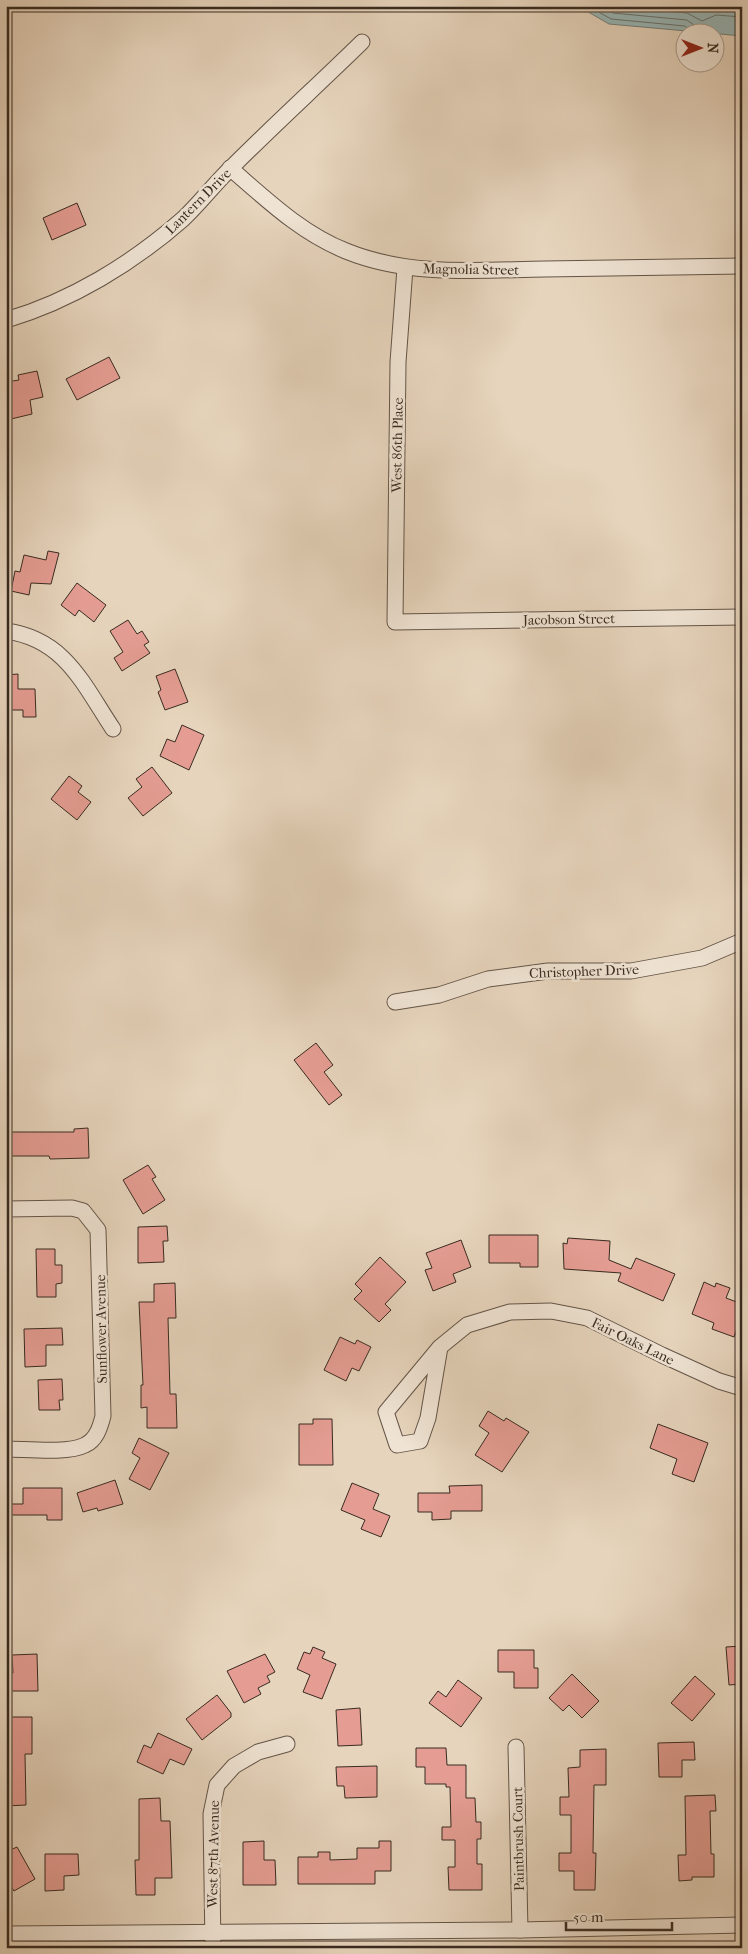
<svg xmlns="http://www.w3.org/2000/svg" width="748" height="1954" viewBox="0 0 748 1954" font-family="'IM FELL French Canon',serif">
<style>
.water{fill:#98b7b8;stroke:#727f7c}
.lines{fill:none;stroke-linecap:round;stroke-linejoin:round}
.shore{stroke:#68716c;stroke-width:1}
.building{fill:#e59d93;stroke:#392b21}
.minor-casing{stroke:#645548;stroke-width:17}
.minor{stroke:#efe3d3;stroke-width:15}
.labels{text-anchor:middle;stroke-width:5;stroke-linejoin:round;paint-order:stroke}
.street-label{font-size:14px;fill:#392b21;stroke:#efe3d3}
</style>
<rect width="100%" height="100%" fill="#e6d4bc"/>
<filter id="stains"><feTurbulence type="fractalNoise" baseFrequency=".004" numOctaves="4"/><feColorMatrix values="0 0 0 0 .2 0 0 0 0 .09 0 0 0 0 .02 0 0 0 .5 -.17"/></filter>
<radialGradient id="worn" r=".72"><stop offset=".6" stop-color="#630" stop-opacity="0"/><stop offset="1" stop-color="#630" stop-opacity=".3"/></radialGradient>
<!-- water -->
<polygon class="water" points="578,6 742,6 742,36 609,24"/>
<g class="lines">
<!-- shore -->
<g class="shore">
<polyline points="588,6 611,19 685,26 691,32"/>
<polyline points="600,6 613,13 687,20 694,25 697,32"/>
<polyline points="618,6 687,13 702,21 716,15 742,17"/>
</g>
</g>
<!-- building -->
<g class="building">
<polygon points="77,203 86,225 52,240 43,218"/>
<polygon points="109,357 120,378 77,400 66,379"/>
<polygon points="37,371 43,397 30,400 32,414 11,419 9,407 6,407 6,382 19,380 18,375"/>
<polygon points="48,551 59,553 51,584 31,583 29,595 11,591 15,571 20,572 24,555 46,560"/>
<polygon points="77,583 106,605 94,622 79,610 75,616 61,605"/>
<polygon points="128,620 137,634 142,631 149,642 144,645 150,653 122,671 114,658 123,652 110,631"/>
<polygon points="175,669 188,702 165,710 158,692 161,690 156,676"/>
<polygon points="18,674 18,689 35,689 36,717 23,717 23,710 6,710 6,675"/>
<polygon points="182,725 204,735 189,770 160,756 167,739 175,742"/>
<polygon points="152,767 172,793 143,816 128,798 142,787 136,779"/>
<polygon points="69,776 82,786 78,792 91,802 77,820 51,799"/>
<polygon points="316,1043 333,1065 324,1072 342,1095 329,1105 294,1060"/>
<polygon points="88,1128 89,1158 50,1159 49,1156 6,1156 6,1132 74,1132 74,1129"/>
<polygon points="148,1165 156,1177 152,1179 165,1200 143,1214 123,1180"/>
<polygon points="167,1226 168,1241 163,1241 164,1262 138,1263 138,1227"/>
<polygon points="489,1235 538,1235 538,1267 520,1267 520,1263 489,1263"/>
<polygon points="568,1238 610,1241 609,1260 631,1269 636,1258 675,1274 663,1301 618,1281 621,1273 564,1269 563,1243 567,1244"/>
<polygon points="461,1240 471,1267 453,1274 456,1282 433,1291 425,1270 432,1268 426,1253"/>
<polygon points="36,1249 55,1249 55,1265 62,1265 62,1283 56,1284 56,1297 37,1297"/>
<polygon points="380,1257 406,1282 385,1304 391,1310 379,1322 354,1299 362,1291 355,1284"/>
<polygon points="704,1282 715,1287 716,1283 730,1288 726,1298 742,1304 742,1315 734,1337 712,1329 714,1323 692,1314"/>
<polygon points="175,1283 176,1318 168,1318 170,1394 176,1394 177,1428 147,1428 147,1407 141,1408 141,1385 143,1385 139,1302 154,1302 154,1284"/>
<polygon points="62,1328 63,1345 46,1345 46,1366 25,1367 24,1329"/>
<polygon points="340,1337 355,1344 357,1340 371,1347 359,1371 352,1368 346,1381 324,1370"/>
<polygon points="62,1379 63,1400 59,1400 60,1410 39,1410 38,1380"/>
<polygon points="488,1411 504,1421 506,1418 529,1432 502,1472 475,1455 489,1433 479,1426"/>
<polygon points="313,1419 332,1419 333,1465 299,1465 299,1424 313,1424"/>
<polygon points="658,1424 708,1443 694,1482 672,1474 677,1459 650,1448"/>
<polygon points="139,1438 169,1453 150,1490 129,1479 140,1458 132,1453"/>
<polygon points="115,1480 123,1504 98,1511 97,1508 83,1512 77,1493"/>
<polygon points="352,1483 379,1494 373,1509 390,1516 381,1537 361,1529 365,1520 341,1510"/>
<polygon points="482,1485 482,1511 451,1511 451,1519 432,1520 432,1512 418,1512 418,1493 450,1493 449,1486"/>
<polygon points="23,1488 62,1488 62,1520 47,1520 47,1515 6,1515 6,1504 23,1504"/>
<polygon points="742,1646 742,1684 729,1685 726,1647"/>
<polygon points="313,1647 325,1652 322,1658 336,1664 322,1699 303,1692 310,1675 297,1669 304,1652 310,1654"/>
<polygon points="498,1650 534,1650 534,1668 538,1668 538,1688 514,1688 514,1672 498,1672"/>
<polygon points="37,1654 38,1691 6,1691 6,1673 13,1673 12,1655"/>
<polygon points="265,1654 275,1672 267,1676 270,1682 258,1688 261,1694 244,1703 227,1671"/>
<polygon points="572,1674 599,1701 582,1718 569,1705 563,1711 549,1698"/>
<polygon points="695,1676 715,1694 692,1721 671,1703"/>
<polygon points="458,1680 482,1698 461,1727 429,1703 438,1691 446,1697"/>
<polygon points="217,1695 231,1713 231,1717 202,1740 186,1719"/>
<polygon points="360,1708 362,1745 338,1746 336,1710"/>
<polygon points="9,1717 32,1717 32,1754 25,1754 26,1805 6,1806 6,1770 9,1770"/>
<polygon points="158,1733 192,1749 184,1765 170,1759 163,1774 137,1762 144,1745 151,1748"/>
<polygon points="694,1742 695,1760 682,1760 682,1777 659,1777 658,1743"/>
<polygon points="416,1748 446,1748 447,1765 466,1765 466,1798 475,1798 476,1822 481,1822 481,1839 477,1839 477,1864 482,1864 482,1890 449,1890 448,1867 455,1867 455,1840 442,1840 442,1827 451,1827 450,1787 446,1787 446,1784 425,1784 425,1767 416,1767"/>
<polygon points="606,1749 606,1785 594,1785 593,1853 596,1853 595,1890 574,1890 574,1871 559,1871 559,1853 571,1853 571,1815 560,1815 560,1797 569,1797 568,1768 580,1767 580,1750"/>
<polygon points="377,1766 377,1797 345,1798 344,1786 337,1786 336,1767"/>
<polygon points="715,1795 716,1811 710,1811 711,1854 714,1854 714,1877 692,1877 692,1880 679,1881 678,1855 686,1855 685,1796"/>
<polygon points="160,1798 161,1821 170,1821 172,1878 155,1878 155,1895 136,1895 135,1860 139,1860 139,1799"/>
<polygon points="264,1841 264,1860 275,1860 276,1885 243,1885 243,1842"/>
<polygon points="379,1841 391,1841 391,1871 375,1871 375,1884 298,1884 298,1857 318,1857 318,1852 330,1852 330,1860 357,1859 357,1848 379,1848"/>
<polygon points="17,1847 35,1879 14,1891 6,1878 6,1852"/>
<polygon points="45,1854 78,1854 79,1875 64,1876 64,1890 45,1891"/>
</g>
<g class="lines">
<defs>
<g id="minor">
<path d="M230 168C267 200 301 233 346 251 410 277 478 270 545 269 610 268 676 267 742 266"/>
<polyline points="405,268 398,362 395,622 742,617"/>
<path d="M6 320C71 301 133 263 183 219 201 202 215 183 233 166 275 124 319 84 362 42"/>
<path d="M6 631C65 639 83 684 113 729"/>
<polyline points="395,1002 439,995 488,979 548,971 631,971 702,958 742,941"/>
<path d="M6 1209 72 1208 83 1211 98 1230 103 1416C100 1428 96 1440 85 1445 67 1454 26 1449 6 1449"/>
<polyline points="440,1347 428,1418 420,1441 397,1445 386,1412 440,1347 467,1325 510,1312 551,1311 587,1318 662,1355 719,1381 742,1388"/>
<polyline points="516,1747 520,1930"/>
<polyline points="6,1934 520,1930 742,1925"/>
<polyline points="213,1948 211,1814 217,1785 234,1766 258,1752 287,1744"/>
</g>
</defs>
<!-- minor casing -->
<use href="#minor" class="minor-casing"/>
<!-- minor -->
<use href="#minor" class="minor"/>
</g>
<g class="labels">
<!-- street labels -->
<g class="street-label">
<text transform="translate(198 201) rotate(-45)" y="5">Lantern Drive</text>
<text transform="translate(471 269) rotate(1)" y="5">Magnolia Street</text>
<text transform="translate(397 445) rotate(-89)" y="5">West 86th Place</text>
<text transform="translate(569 619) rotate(-1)" y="5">Jacobson Street</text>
<text transform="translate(584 971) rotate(-2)" y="5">Christopher Drive</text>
<text transform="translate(101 1329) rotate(-91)" y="5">Sunflower Avenue</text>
<text transform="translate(633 1341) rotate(26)" y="5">Fair Oaks Lane</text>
<text transform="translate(518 1839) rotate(-91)" y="5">Paintbrush Court</text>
<text transform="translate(213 1854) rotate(-89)" y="5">West 87th Avenue</text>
</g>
</g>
<!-- margin -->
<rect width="748" height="1954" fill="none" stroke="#e6d4bc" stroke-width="25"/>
<rect x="8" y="8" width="733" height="1939" fill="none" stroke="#392b21" stroke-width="2.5"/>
<rect x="12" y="12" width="723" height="1929" fill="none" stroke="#392b21"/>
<!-- north arrow -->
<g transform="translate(700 48) rotate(90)"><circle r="24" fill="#efe3d3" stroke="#a6998c"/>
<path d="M0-4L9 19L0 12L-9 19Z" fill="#8f2418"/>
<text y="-8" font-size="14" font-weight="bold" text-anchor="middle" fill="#392b21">N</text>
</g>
<!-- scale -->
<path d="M566 1922v8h106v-8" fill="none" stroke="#392b21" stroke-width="2.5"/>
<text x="573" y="1922" font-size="15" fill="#392b21" stroke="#efe3d3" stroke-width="4" paint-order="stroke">50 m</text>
<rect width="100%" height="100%" filter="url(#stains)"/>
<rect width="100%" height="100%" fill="url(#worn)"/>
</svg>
